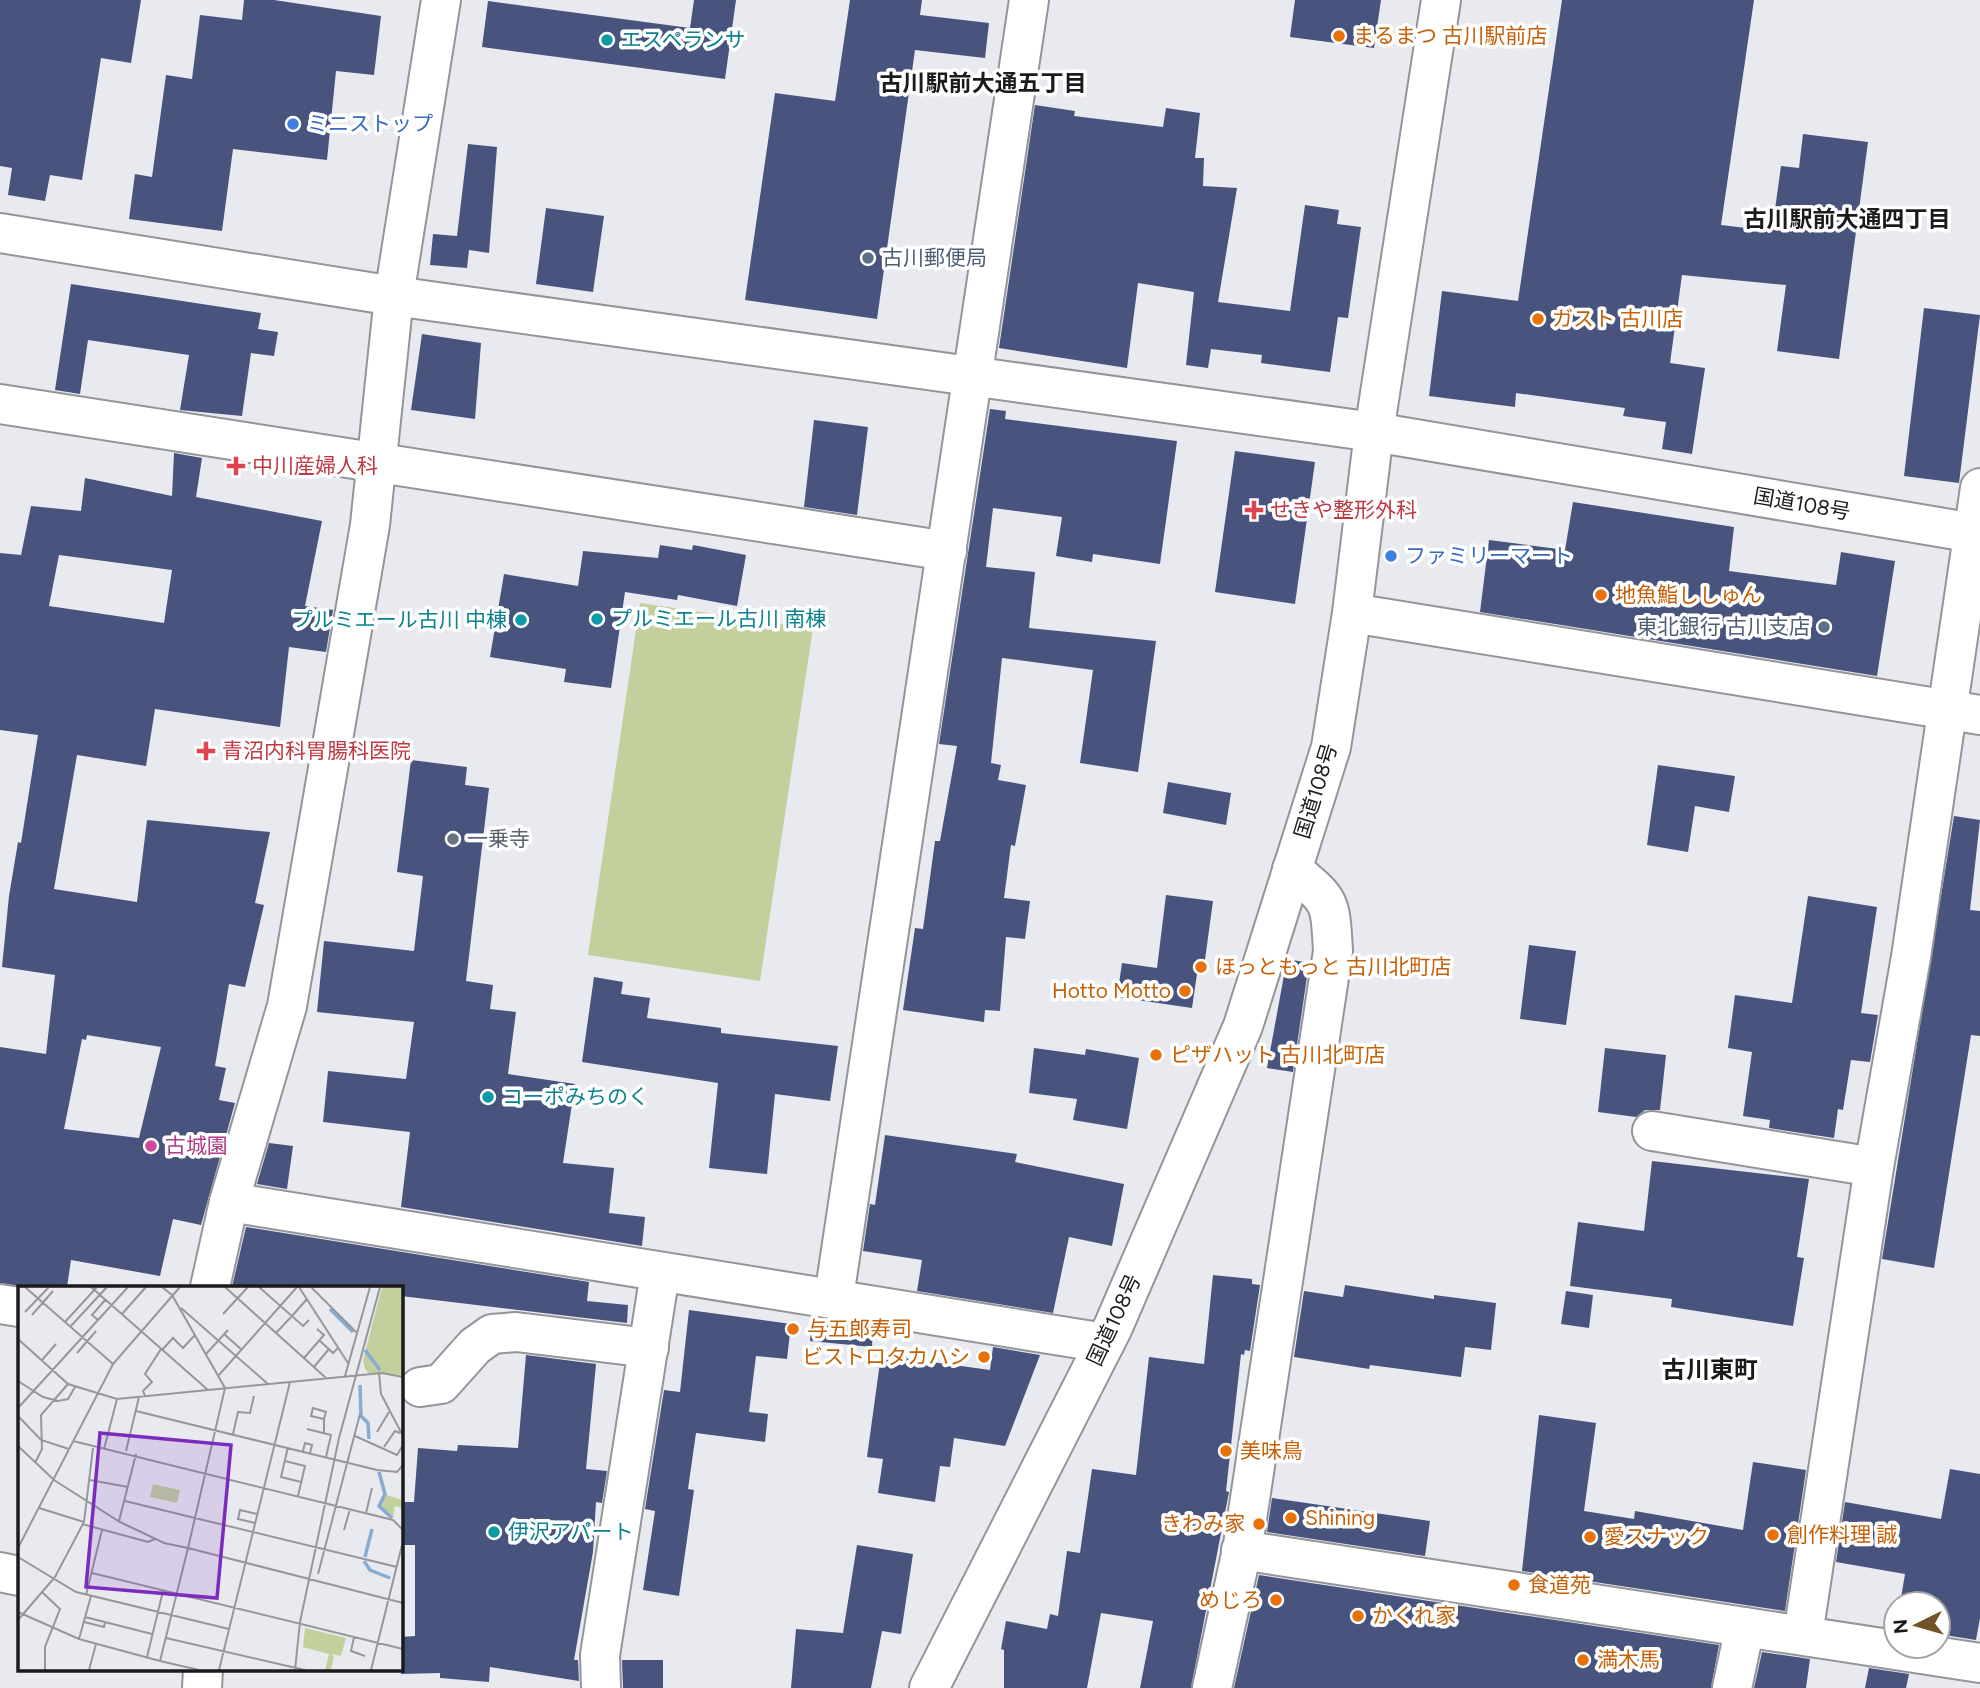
<svg xmlns="http://www.w3.org/2000/svg" width="1980" height="1688" viewBox="0 0 1980 1688" font-family="Figtree,'Noto Sans JP',sans-serif">
<style>
.green{fill:#c2d09d}
.building{fill:#48547e;fill-rule:evenodd}
.lines{fill:none;stroke-linecap:round;stroke-linejoin:round}
.minor-casing{stroke:#939599;stroke-width:42}
.highway-casing{stroke:#939599;stroke-width:42}
.minor{stroke:#fff;stroke-width:38}
.highway{stroke:#fff;stroke-width:38}
.food-dot{fill:#e8710a;stroke:#fff;stroke-width:2.5}
.culture-dot{fill:#0f9aa8;stroke:#fff;stroke-width:2.5}
.shop-dot{fill:#3f7fe0;stroke:#fff;stroke-width:2.5}
.service-dot{fill:#5c6f8a;stroke:#fff;stroke-width:2.5}
.health-dot{fill:#e0444e;stroke:#fff;stroke-width:2.5}
.worship-dot{fill:#6b7280;stroke:#fff;stroke-width:2.5}
.hotel-dot{fill:#d1479c;stroke:#fff;stroke-width:2.5}
.labels{text-anchor:middle;stroke-width:7;stroke-linejoin:round;paint-order:stroke}
.food-label{font-size:21px;fill:#c56008;stroke:#fff;text-anchor:start}
.culture-label{font-size:21px;fill:#0d838f;stroke:#fff;text-anchor:start}
.shop-label{font-size:21px;fill:#366cbe;stroke:#fff;text-anchor:start}
.service-label{font-size:21px;fill:#4e5e75;stroke:#fff;text-anchor:start}
.health-label{font-size:21px;fill:#be3a42;stroke:#fff;text-anchor:start}
.street-label{font-size:21px;fill:#1b1b1d;stroke:#fff}
.worship-label{font-size:21px;fill:#5b616d;stroke:#fff;text-anchor:start}
.hotel-label{font-size:21px;fill:#b23c85;stroke:#fff;text-anchor:start}
.neighbourhood-label{font-size:23px;font-weight:bold;fill:#1b1b1d;stroke:#fff}
.quarter-label{font-size:24px;font-weight:bold;fill:#1b1b1d;stroke:#fff}
.inset-river{fill:none;stroke:#87acd3;stroke-width:3.5}
.inset-road{fill:none;stroke:#97979b;stroke-width:2}
.view{fill:#7b2cbf;fill-opacity:0.15;stroke:#7b2cbf;stroke-width:3.5}
.inset-edge{fill:none;stroke:#1b1b1d;stroke-width:3.5}
</style>
<rect width="100%" height="100%" fill="#e9eaef"/>
<!-- green -->
<polygon class="green" points="640,603 813,628 760,981 588,955"/>
<!-- building -->
<g class="building">
<polygon points="0,0 141,0 131,63 101,58 82,180 50,175 45,201 8,195 12,168 0,166"/>
<polygon points="244,0 274,0 381,16 374,75 336,71 327,160 233,149 222,231 129,219 135,174 152,177 166,75 192,79 200,15 242,20"/>
<polygon points="694,0 736,0 725,79 482,47 488,1 690,28"/>
<polygon points="850,0 922,0 920,15 989,23 985,58 915,50 877,319 745,300 775,93 835,101"/>
<polygon points="1295,0 1381,0 1374,48 1290,37"/>
<polygon points="1562,0 1754,0 1721,225 1772,231 1781,166 1799,168 1803,134 1868,142 1839,359 1777,351 1786,285 1682,275 1670,363 1705,368 1692,454 1662,449 1666,422 1623,416 1625,408 1516,393 1515,407 1429,396 1442,291 1518,301"/>
<polygon points="1035,105 1075,111 1074,116 1163,127 1166,108 1200,113 1195,158 1204,158 1203,186 1237,188 1218,302 1290,311 1305,205 1339,210 1337,224 1361,227 1348,318 1338,317 1330,372 1261,363 1262,355 1211,349 1208,368 1186,365 1194,292 1138,283 1127,368 999,348"/>
<polygon points="468,144 497,147 489,253 469,250 467,268 430,265 433,234 457,236"/>
<polygon points="546,208 604,216 593,292 536,284"/>
<polygon points="71,284 261,313 258,329 278,332 274,356 251,353 242,416 180,410 189,355 88,340 80,394 55,390"/>
<polygon points="1924,308 1980,315 1959,483 1904,476"/>
<polygon points="422,334 481,343 475,419 411,410"/>
<polygon points="990,409 1006,411 1005,419 1177,441 1160,564 1093,554 1092,562 1056,556 1062,517 993,508 986,567 1035,572 1029,628 1156,641 1138,772 1080,763 1093,670 1002,658 991,763 1001,765 998,780 1026,785 1015,846 1011,845 1004,898 1030,901 1025,939 1006,937 1000,1011 985,1010 984,1022 903,1010 915,928 923,929 935,841 940,841 957,746 939,744"/>
<polygon points="814,420 868,427 857,515 804,507"/>
<polygon points="1235,451 1315,462 1295,604 1215,592"/>
<path d="M174 453 202 458 196 497 322 521 305 606 333 610 326 652 289 647 280 727 155 709 146 766 77 755 54 889 137 902 147 820 270 832 255 903 264 905 245 987 229 984 215 1066 226 1068 219 1100 235 1103 201 1225 173 1219 160 1276 71 1260 67 1287H27L0 1283V1047L46 1054 55 975 2 967 9 896 18 842 21 843 38 735 0 730V553L21 555 31 506 81 511 85 478 172 496ZM59 555 172 570 164 623 49 606ZM87 1035 161 1047 139 1138 64 1129 82 1039 86 1040Z"/>
<polygon points="1573,502 1734,527 1729,571 1836,585 1841,552 1895,561 1877,676 1480,612 1489,540 1565,550"/>
<polygon points="660,545 692,550 693,545 746,555 737,606 678,595 677,600 625,592 611,688 564,682 566,669 490,657 504,574 578,586 583,551 658,558"/>
<polygon points="411,760 467,767 465,785 489,788 466,981 493,985 490,1009 516,1012 508,1074 575,1084 563,1163 614,1168 609,1213 645,1217 642,1246 401,1207 410,1132 323,1122 328,1071 406,1079 414,1022 317,1012 324,941 414,951 423,876 397,872"/>
<polygon points="1658,765 1735,776 1729,812 1695,806 1688,852 1647,845"/>
<polygon points="1168,782 1231,793 1226,825 1163,813"/>
<polygon points="1954,816 1980,820 1970,910 1980,911 1980,1036 1971,1035 1934,1268 1882,1259"/>
<polygon points="1166,895 1213,901 1204,967 1198,967 1192,1008 1117,997 1122,963 1157,968"/>
<polygon points="1808,896 1877,907 1861,1013 1878,1015 1870,1062 1851,1060 1843,1110 1838,1109 1834,1138 1769,1128 1770,1120 1743,1116 1752,1052 1728,1048 1735,995 1792,1003"/>
<polygon points="1529,945 1576,951 1566,1025 1520,1019"/>
<polygon points="1287,959 1309,963 1293,1072 1267,1068"/>
<polygon points="594,977 623,982 621,994 650,998 647,1018 721,1028 721,1033 838,1046 830,1101 775,1094 767,1174 709,1168 718,1083 582,1062"/>
<polygon points="1034,1048 1085,1055 1086,1049 1139,1058 1127,1129 1073,1120 1077,1099 1029,1093"/>
<polygon points="1605,1048 1666,1055 1660,1110 1645,1110 1636,1117 1598,1112"/>
<polygon points="885,1135 1017,1154 1015,1162 1124,1184 1112,1246 1069,1237 1053,1313 917,1291 922,1260 863,1251 870,1204 875,1205"/>
<polygon points="269,1143 293,1146 287,1189 257,1184"/>
<polygon points="1652,1161 1809,1179 1797,1257 1804,1258 1793,1326 1671,1307 1672,1299 1570,1286 1578,1222 1644,1231"/>
<polygon points="246,1227 589,1282 587,1301 628,1305 627,1323 401,1296 401,1287 232,1287"/>
<polygon points="1213,1275 1252,1279 1252,1284 1260,1285 1250,1351 1245,1350 1244,1355 1241,1354 1226,1491 1229,1492 1191,1688 1140,1688 1153,1621 1101,1613 1087,1688 1004,1688 1004,1650 1001,1649 1006,1621 1047,1629 1050,1614 1058,1616 1067,1551 1080,1553 1092,1469 1136,1475 1149,1357 1204,1364"/>
<polygon points="1345,1285 1434,1299 1434,1295 1496,1303 1491,1350 1465,1347 1461,1377 1370,1365 1369,1369 1294,1357 1304,1291 1343,1297"/>
<polygon points="1566,1291 1593,1295 1589,1328 1561,1324"/>
<polygon points="689,1310 791,1324 787,1359 756,1356 749,1412 768,1414 765,1442 696,1433 688,1489 694,1490 679,1596 643,1590 655,1511 645,1509 664,1390 680,1392"/>
<polygon points="812,1318 873,1328 872,1347 810,1341"/>
<polygon points="993,1347 1040,1355 1005,1446 954,1438 950,1467 940,1466 935,1502 878,1493 883,1459 867,1457 881,1355 990,1370"/>
<polygon points="526,1355 596,1364 586,1469 607,1471 602,1503 596,1502 593,1552 574,1660 578,1660 579,1681 490,1667 489,1682 440,1678 440,1673 401,1674 401,1637 415,1636 415,1545 401,1545 401,1502 414,1502 418,1448 457,1451 458,1445 518,1448"/>
<polygon points="1539,1415 1596,1423 1584,1511 1634,1519 1635,1511 1743,1530 1753,1462 1806,1470 1785,1611 1522,1571"/>
<polygon points="1950,1469 1980,1474 1980,1618 1976,1640 1938,1634 1938,1604 1900,1604 1905,1574 1836,1562 1845,1502 1941,1519"/>
<polygon points="1272,1498 1430,1521 1425,1556 1267,1532"/>
<polygon points="857,1545 913,1554 901,1634 882,1631 871,1688 791,1688 796,1629 843,1633"/>
<polygon points="1259,1575 1719,1645 1711,1688 1234,1688"/>
<polygon points="1762,1652 1810,1659 1806,1688 1754,1688"/>
<polygon points="622,1660 663,1660 663,1688 623,1688"/>
<polygon points="1869,1668 1909,1674 1906,1688 1865,1688"/>
</g>
<g class="lines">
<defs>
<g id="minor">
<polyline points="0,233 394,296 1374,432 1441,0"/>
<polyline points="0,404 947,551"/>
<polyline points="1352,613 1980,715"/>
<polyline points="1652,1131 1874,1167"/>
<polyline points="229,1202 1105,1343"/>
<polyline points="210,1287 229,1202 287,1006 370,525 394,296 441,0"/>
<polyline points="834,1297 1029,0"/>
<polyline points="0,1304 19,1307"/>
<polyline points="420,1387 441,1384 475,1346 492,1334 516,1332 649,1348"/>
<polyline points="1241,1550 1980,1663"/>
<polyline points="0,1572 19,1576"/>
<polyline points="1803,1635 1874,1167 1911,957 1980,488"/>
<polyline points="202,1688 203,1669"/>
<polyline points="601,1688 600,1655 660,1273"/>
<path d="M1212 1688 1243 1545 1333 951C1330 899 1331 902 1292 869"/>
<polyline points="1732,1688 1745,1627"/>
</g>
<polyline id="highway" points="929,1688 1113,1327 1243,1026 1331,747 1352,613 1374,432 1980,534"/>
</defs>
<!-- minor casing -->
<use href="#minor" class="minor-casing"/>
<!-- highway casing -->
<use href="#highway" class="highway-casing"/>
<!-- minor -->
<use href="#minor" class="minor"/>
<!-- highway -->
<use href="#highway" class="highway"/>
</g>
<!-- markers -->
<g class="food-dot">
<circle cx="1339" cy="36" r="7"/>
<circle cx="1538" cy="319" r="7"/>
<circle cx="1601" cy="595" r="7"/>
<circle cx="1201" cy="967" r="7"/>
<circle cx="1185" cy="991" r="7"/>
<circle cx="1156" cy="1055" r="7"/>
<circle cx="793" cy="1329" r="7"/>
<circle cx="984" cy="1357" r="7"/>
<circle cx="1226" cy="1451" r="7"/>
<circle cx="1291" cy="1518" r="7"/>
<circle cx="1259" cy="1524" r="7"/>
<circle cx="1773" cy="1535" r="7"/>
<circle cx="1590" cy="1537" r="7"/>
<circle cx="1514" cy="1585" r="7"/>
<circle cx="1276" cy="1600" r="7"/>
<circle cx="1358" cy="1616" r="7"/>
<circle cx="1583" cy="1660" r="7"/>
</g>
<g class="culture-dot">
<circle cx="607" cy="40" r="7"/>
<circle cx="597" cy="619" r="7"/>
<circle cx="521" cy="620" r="7"/>
<circle cx="488" cy="1097" r="7"/>
<circle cx="494" cy="1532" r="7"/>
</g>
<g class="shop-dot">
<circle cx="293" cy="124" r="7"/>
<circle cx="1391" cy="556" r="7"/>
</g>
<g class="service-dot">
<circle cx="868" cy="258" r="7"/>
<circle cx="1824" cy="627" r="7"/>
</g>
<g class="health-dot">
<path d="M232.5 455.5h7v7h7v7h-7v7h-7v-7h-7v-7h7z"/>
<path d="M1250.5 499.5h7v7h7v7h-7v7h-7v-7h-7v-7h7z"/>
<path d="M202.5 740.5h7v7h7v7h-7v7h-7v-7h-7v-7h7z"/>
</g>
<circle class="worship-dot" cx="453" cy="839" r="7"/>
<circle class="hotel-dot" cx="151" cy="1146" r="7"/>
<g class="labels">
<!-- food labels -->
<g class="food-label">
<text x="1353" y="43">まるまつ 古川駅前店</text>
<text x="1552" y="326">ガスト 古川店</text>
<text x="1615" y="602">地魚鮨ししゅん</text>
<text x="1215" y="974">ほっともっと 古川北町店</text>
<text x="1171" y="998" text-anchor="end">Hotto Motto</text>
<text x="1170" y="1062">ピザハット 古川北町店</text>
<text x="807" y="1336">与五郎寿司</text>
<text x="970" y="1364" text-anchor="end">ビストロタカハシ</text>
<text x="1240" y="1458">美味鳥</text>
<text x="1305" y="1525">Shining</text>
<text x="1245" y="1531" text-anchor="end">きわみ家</text>
<text x="1787" y="1542">創作料理 誠</text>
<text x="1604" y="1544">愛スナック</text>
<text x="1528" y="1592">食道苑</text>
<text x="1262" y="1607" text-anchor="end">めじろ</text>
<text x="1372" y="1623">かくれ家</text>
<text x="1597" y="1667">満木馬</text>
</g>
<!-- culture labels -->
<g class="culture-label">
<text x="621" y="47">エスペランサ</text>
<text x="611" y="626">プルミエール古川 南棟</text>
<text x="507" y="627" text-anchor="end">プルミエール古川 中棟</text>
<text x="502" y="1104">コーポみちのく</text>
<text x="508" y="1539">伊沢アパート</text>
</g>
<!-- shop labels -->
<g class="shop-label">
<text x="307" y="131">ミニストップ</text>
<text x="1405" y="563">ファミリーマート</text>
</g>
<!-- service labels -->
<g class="service-label">
<text x="882" y="265">古川郵便局</text>
<text x="1810" y="634" text-anchor="end">東北銀行 古川支店</text>
</g>
<!-- health labels -->
<g class="health-label">
<text x="252" y="473">中川産婦人科</text>
<text x="1270" y="517">せきや整形外科</text>
<text x="222" y="758">青沼内科胃腸科医院</text>
</g>
<!-- street labels -->
<g class="street-label">
<text transform="translate(1802 504) rotate(10)" y="7">国道108号</text>
<text transform="translate(1316 791) rotate(-73)" y="7">国道108号</text>
<text transform="translate(1114 1320) rotate(-65)" y="7">国道108号</text>
</g>
<!-- worship labels -->
<g class="worship-label">
<text x="467" y="846">一乗寺</text>
</g>
<!-- hotel labels -->
<g class="hotel-label">
<text x="165" y="1153">古城園</text>
</g>
<!-- neighbourhood labels -->
<g class="neighbourhood-label">
<text x="983" y="91">古川駅前大通五丁目</text>
<text x="1847" y="227">古川駅前大通四丁目</text>
</g>
<!-- quarter labels -->
<g class="quarter-label">
<text x="1710" y="1378">古川東町</text>
</g>
</g>
<!-- overview -->
<g transform="translate(18 1286)">
<rect width="385" height="385" fill="#e9eaef"/>
<path d="M364 1H385V89L350 87 347 83 345 74ZM135 198 162 204 159 217 132 211ZM368 209 385 214V222L377 220 375 232 361 220ZM287 342 328 352 323 370 313 368 316 370 313 384H307L311 368 285 361Z" fill="#c2d09d"/>
<path class="inset-river" d="M312 23 335 46M347 64 362 84M342 99 343 130 350 137 351 153M361 186 367 208 361 220 374 232M347 271 354 243M346 275 352 284 372 292"/>
<path class="inset-road" d="M7 1 95 78M73 1 190 104M144 1 154 9 207 102 170 262 385 317M207 1 308 92M241 1 285 40 291 34M281 1 330 77M293 1 338 46M163 22 250 98M7 26 31 1M104 28 128 1M205 28 230 1M14 29 35 5M274 30 289 13M80 34 74 29 88 13M47 36 79 1M52 41 89 1M258 47 273 31M206 48 224 64M0 53 50 98 99 113 364 87 385 91M301 54 315 67 320 62M144 64 155 52 165 62 177 49M59 67 78 45M188 68 210 44M286 72 306 49 299 43M24 74 38 58M296 81 311 63M361 87 363 108 385 150M201 89 279 1M327 90 352 1M0 95 25 111 40 115 50 113 57 101M127 110 125 105 134 96 127 88 143 63M0 122 110 1M118 125 359 184 379 186 385 179M0 130 23 154 51 163M289 143 313 149 308 171M359 146 371 126M215 148 220 126 232 127 236 110M306 148V133L293 130 295 122 308 126 306 133M337 150 379 169 385 159M55 155 375 234 385 244M0 160 36 194 102 236 146 257 170 262 142 375 181 384M270 161 263 191 283 196M366 161 377 145 382 147M86 163 99 113M108 165 121 111M285 165 287 157 294 159 292 167M267 175 287 180 280 210M17 177 24 163 23 129 50 98M72 194 110 201M107 215 379 281M21 222 66 236M348 227 354 202M101 235 118 168M237 237 220 233 222 224 239 228M64 238 130 256 137 253M326 244 332 223M0 262 95 78 162 1M0 271 58 306 211 343M74 287 385 363M300 288 342 128M24 306 42 323 27 361V384M68 309 84 244M0 326 61 353 142 375M67 331 134 348M0 334 37 291 66 236 75 162M66 336 86 341 87 336M336 351 333 365 347 370M148 352 287 384M61 353 73 310M129 371 145 305M71 384 78 358M201 384 272 96M277 384 282 336 321 152 362 1M353 384 385 255"/>
<path class="view" d="M82 147 213 159 199 312 68 301Z"/>
<rect width="385" height="385" class="inset-edge"/>
</g>
<!-- north arrow -->
<g transform="translate(1917 1625) rotate(265)"><circle r="33" fill="#ffffff" stroke="#a4a4a5" stroke-width="2"/>
<path d="M0-5L12 26L0 18L-12 26Z" fill="#725328"/>
<text y="-10" font-size="19" font-weight="bold" text-anchor="middle" fill="#1b1b1d">N</text>
</g>
</svg>
